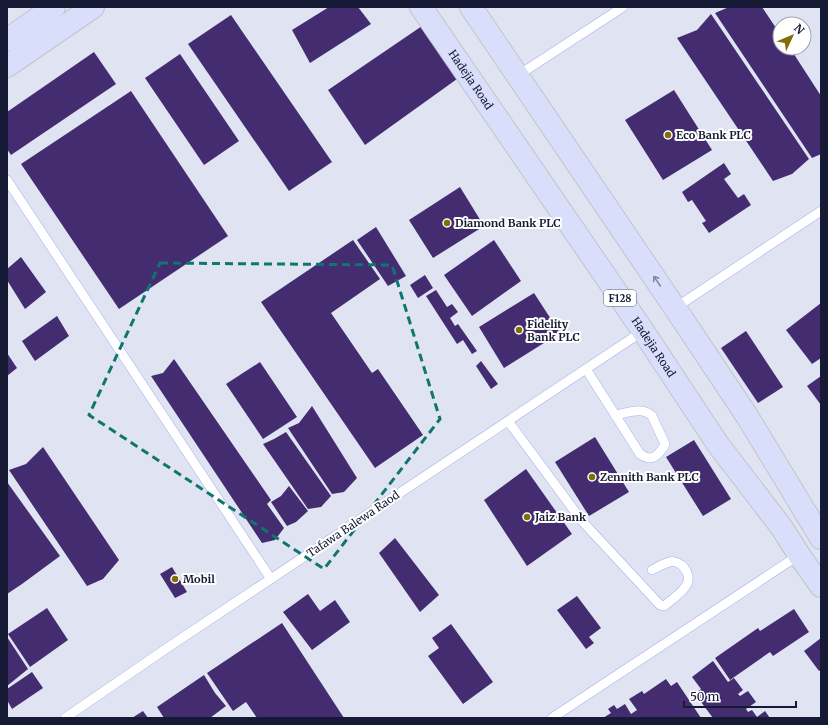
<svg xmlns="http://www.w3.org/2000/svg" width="828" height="725" viewBox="0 0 828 725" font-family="Merriweather,serif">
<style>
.building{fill:#442c71}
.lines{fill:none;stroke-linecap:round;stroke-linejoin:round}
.service-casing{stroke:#a3aff4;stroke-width:10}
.primary-casing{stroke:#c3c3ca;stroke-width:24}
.service{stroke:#fff;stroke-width:9}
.primary{stroke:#d9dffa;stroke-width:22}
.oneway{stroke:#8286a1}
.marked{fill:none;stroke:#0f766e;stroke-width:3;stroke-dasharray:8 5;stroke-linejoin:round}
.poi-dot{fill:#816d0a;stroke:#fff;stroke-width:1.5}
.labels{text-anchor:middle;stroke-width:4;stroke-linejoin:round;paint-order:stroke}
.shield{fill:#fff;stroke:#5d5f71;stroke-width:1}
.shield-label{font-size:10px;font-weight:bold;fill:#171a34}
.street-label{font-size:11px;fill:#171a34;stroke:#fff}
.poi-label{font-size:11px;font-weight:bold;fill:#171a34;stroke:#fff;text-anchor:start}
</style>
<rect width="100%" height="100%" fill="#e0e4f2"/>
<!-- building -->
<g class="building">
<polygon points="329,7 358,7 371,24 310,63 292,30"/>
<polygon points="729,7 762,7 780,34 780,48 790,48 821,96 821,154 812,158 715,13"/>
<polygon points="711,14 809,159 792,174 773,181 677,38 697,30"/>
<polygon points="231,15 332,162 289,191 188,44"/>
<polygon points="422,26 457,79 365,145 328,90"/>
<polygon points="94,52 116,84 11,155 7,149 7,112"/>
<polygon points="180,54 239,141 204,165 145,78"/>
<polygon points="674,90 712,150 663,180 625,120"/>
<polygon points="131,91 228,236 119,309 21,164"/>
<polygon points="724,163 731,174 724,179 738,198 744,194 751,205 709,233 702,223 706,221 692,200 688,202 682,192"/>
<polygon points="460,187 484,226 433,258 409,220"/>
<polygon points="376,227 406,276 388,286 357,240"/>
<polygon points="353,240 380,279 331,313 372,373 378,369 423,435 375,468 261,302"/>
<polygon points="494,240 521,281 472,316 444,275"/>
<polygon points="21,257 46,292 25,309 7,280 7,269"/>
<polygon points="425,275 433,288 418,298 410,285"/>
<polygon points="436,290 447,307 452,304 458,312 450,318 455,326 458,324 477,351 472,354 463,340 457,344 426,296"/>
<polygon points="534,293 560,333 504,368 479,327"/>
<polygon points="821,303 821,358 812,364 786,330"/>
<polygon points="57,316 69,336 35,361 22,341"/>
<polygon points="746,331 783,387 758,403 721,348"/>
<polygon points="7,353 17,368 7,376"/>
<polygon points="174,359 271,500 267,504 284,528 275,540 262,543 151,376 163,373"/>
<polygon points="481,361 498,384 491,389 476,366"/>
<polygon points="260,362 297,417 263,439 226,384"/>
<polygon points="821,376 821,405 807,386"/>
<polygon points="312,406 357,478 344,492 332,494 288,428 299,423"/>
<polygon points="286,432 331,496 321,507 308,509 263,444 274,439"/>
<polygon points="595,437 629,492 589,516 555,462"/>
<polygon points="694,440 731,499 703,516 666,457"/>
<polygon points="43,447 119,560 103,579 87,586 9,470 26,464"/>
<polygon points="526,469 572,534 527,566 484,500"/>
<polygon points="7,482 60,556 22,584 7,594"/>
<polygon points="289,486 308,511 296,522 287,526 271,502 281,496"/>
<polygon points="395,538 439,595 420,612 379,553"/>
<polygon points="172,567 187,592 175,598 160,574"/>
<polygon points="308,594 320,611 335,600 350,622 312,650 283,612"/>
<polygon points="577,596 601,628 589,637 594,643 586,649 557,610"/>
<polygon points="47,608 68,640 30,667 8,634"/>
<polygon points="794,609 809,632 773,656 770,652 730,680 715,658 758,628 760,631"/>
<polygon points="282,623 344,718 257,718 246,702 233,711 207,673"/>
<polygon points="451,624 493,682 463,704 428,656 439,648 432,638"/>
<polygon points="7,637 28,669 7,686"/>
<polygon points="821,638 821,670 819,671 804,651"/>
<polygon points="713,661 728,682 734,678 743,690 738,694 740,696 748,691 756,702 746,709 748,712 752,710 757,717 765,711 770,718 713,718 695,694 701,689 692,677"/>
<polygon points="32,672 43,688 12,709 7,700 7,689"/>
<polygon points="204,675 215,693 226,706 210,718 164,718 157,707"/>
<polygon points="666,679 671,686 677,682 701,718 603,718 611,713 608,709 614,705 617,709 625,704 631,714 637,710 629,699 642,691 644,694"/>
<polygon points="143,711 148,718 132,718"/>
</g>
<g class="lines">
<defs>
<g id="service">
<polyline points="517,76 623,7"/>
<polyline points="7,180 271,579"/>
<polyline points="675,308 821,211"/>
<path d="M586 369 640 454C643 456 646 458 650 458 656 458 663 449 665 444L652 416C642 406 628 413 615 415"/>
<path d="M508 421 582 521 660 605 664 606C672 599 683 593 687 584 692 574 681 559 669 562 663 564 657 567 652 570"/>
<polyline points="65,718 170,646 643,331"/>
<polyline points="552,718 799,555"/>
</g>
<g id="primary">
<path id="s1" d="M421 7 643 331 717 443 782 528 799 555 821 586"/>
<polyline points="471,7 675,308 747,416 821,538"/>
<polyline points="7,40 54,7"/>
<polyline points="7,66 93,7"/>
</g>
</defs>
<!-- service casing -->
<use href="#service" class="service-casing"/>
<!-- primary casing -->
<use href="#primary" class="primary-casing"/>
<!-- service -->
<use href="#service" class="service"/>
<!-- primary -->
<use href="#primary" class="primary"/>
</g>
<!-- one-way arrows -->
<defs><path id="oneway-shaft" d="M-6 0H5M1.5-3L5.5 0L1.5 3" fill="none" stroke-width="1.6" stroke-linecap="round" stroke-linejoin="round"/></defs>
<use class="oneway" href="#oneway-shaft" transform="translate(657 281) rotate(-124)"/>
<!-- marked area -->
<path class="marked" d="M160 263 392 265 440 419 324 569 89 415Z"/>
<!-- markers -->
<g class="poi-dot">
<circle cx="668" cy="135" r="4"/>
<circle cx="447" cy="223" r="4"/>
<circle cx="519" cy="330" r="4"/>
<circle cx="592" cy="477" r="4"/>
<circle cx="527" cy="517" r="4"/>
<circle cx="175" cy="579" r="4"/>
</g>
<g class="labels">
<!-- shield labels -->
<rect class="shield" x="604" y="290" width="32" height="16" rx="3"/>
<g class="shield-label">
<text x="620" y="302">F128</text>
</g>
<!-- street labels -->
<g class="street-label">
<text dy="4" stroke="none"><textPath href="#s1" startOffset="88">Hadejia Road</textPath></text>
<text dy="4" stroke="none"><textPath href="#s1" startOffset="412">Hadejia Road</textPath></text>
<text transform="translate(353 524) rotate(-34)" y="4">Tafawa Balewa Raod</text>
</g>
<!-- poi labels -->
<g class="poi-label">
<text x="676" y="139">Eco Bank PLC</text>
<text x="455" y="227">Diamond Bank PLC</text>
<text x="527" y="328">Fidelity<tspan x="527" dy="13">Bank PLC</tspan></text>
<text x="600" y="481">Zennith Bank PLC</text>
<text x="535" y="521">Jaiz Bank</text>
<text x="183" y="583">Mobil</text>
</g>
</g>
<!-- border -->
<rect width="828" height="725" fill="none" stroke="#171a34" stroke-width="16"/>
<!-- north arrow -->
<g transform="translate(792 36) rotate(46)"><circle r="19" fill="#ffffff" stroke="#a2a3ae"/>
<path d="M0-3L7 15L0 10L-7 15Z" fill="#816d0a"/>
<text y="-6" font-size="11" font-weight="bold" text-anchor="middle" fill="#171a34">N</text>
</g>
<!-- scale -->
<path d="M684 701v6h112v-6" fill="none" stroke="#171a34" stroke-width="2"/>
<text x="690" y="701" font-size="12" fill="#171a34" stroke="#ffffff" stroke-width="3" paint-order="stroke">50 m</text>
</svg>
